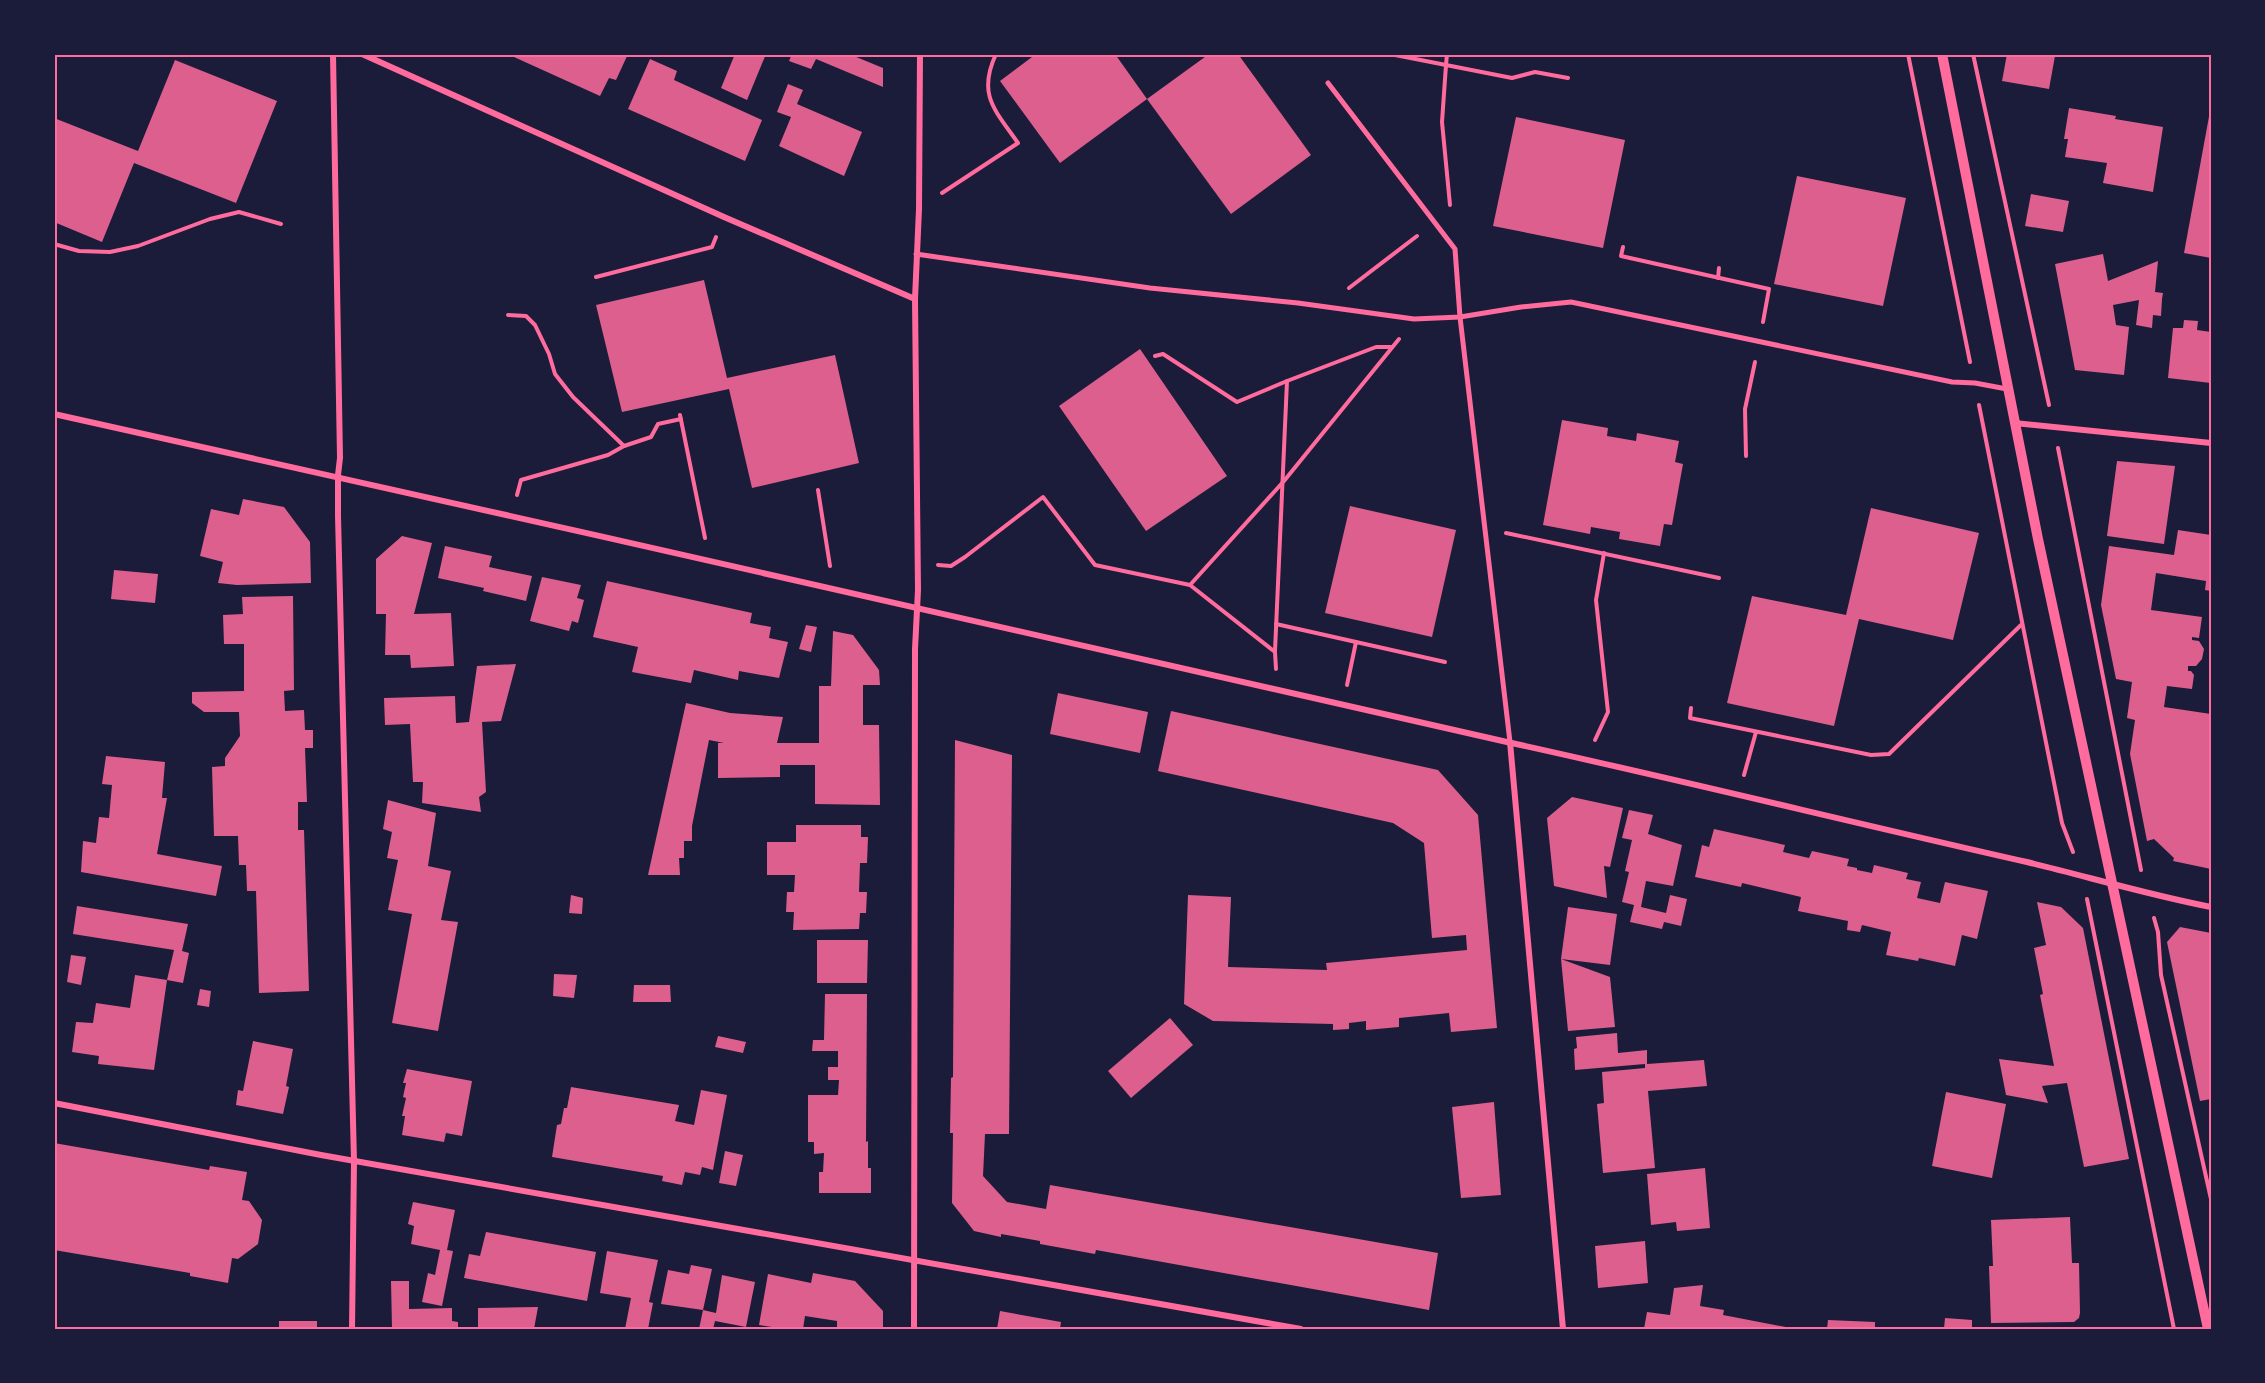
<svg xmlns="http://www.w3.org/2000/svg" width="2265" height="1383" viewBox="0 0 2265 1383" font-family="Rubik,sans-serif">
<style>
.building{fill:#dd5f8e}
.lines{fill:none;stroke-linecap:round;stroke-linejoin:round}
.path{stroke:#ff6b9d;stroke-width:4}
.pedestrian{stroke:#ff6b9d;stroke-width:5}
.minor{stroke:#ff6b9d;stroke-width:6}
.tertiary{stroke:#ff6b9d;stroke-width:10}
.neatline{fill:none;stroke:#ff6b9d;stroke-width:2}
</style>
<rect width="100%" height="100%" fill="#1b1b3a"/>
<!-- building -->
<g class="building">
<polygon points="515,54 628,54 616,80 609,78 600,96 514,57"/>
<polygon points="735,54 766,54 747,100 721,88"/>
<polygon points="792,54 849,54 883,68 883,87 816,59 811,69 789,61"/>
<polygon points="1036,54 1115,54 1147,99 1060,163 1000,81"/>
<polygon points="1209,54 1238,54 1311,155 1231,214 1147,99"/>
<polygon points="2007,54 2055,56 2049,89 2002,81"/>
<polygon points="650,59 677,71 674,80 762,120 745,161 628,109"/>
<polygon points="175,60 277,101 236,203 134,163 102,242 54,222 54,118 138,151"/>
<polygon points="788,84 803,90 797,104 862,132 844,176 779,146 791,117 777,112"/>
<polygon points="2069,108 2116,116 2115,119 2163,127 2153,192 2103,183 2107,163 2065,157 2068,139 2064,139"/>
<polygon points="2210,111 2211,111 2211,258 2184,253"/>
<polygon points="1516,117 1625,140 1603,248 1493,226"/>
<polygon points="1797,176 1906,198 1883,306 1774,284"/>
<polygon points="2031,194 2069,201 2063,232 2025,226"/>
<polygon points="2103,254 2108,281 2158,261 2155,292 2163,293 2162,299 2161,316 2153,315 2152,328 2136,325 2139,300 2113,305 2116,325 2129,327 2124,375 2075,370 2055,264"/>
<polygon points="704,280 727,378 835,355 859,463 752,488 729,389 622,412 596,305"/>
<polygon points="2184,320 2198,321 2197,330 2211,332 2211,383 2168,378 2173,328 2183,328"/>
<polygon points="1140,349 1227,476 1146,531 1059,406"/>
<polygon points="1562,420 1608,428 1607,436 1636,441 1637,433 1679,441 1675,462 1683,464 1672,525 1664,524 1660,546 1619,539 1620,532 1591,527 1590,534 1543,525"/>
<polygon points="2117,461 2175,466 2164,544 2107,536"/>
<polygon points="243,499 284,507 310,542 311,583 237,585 218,583 223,562 200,556 211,509 239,515"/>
<polygon points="1350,506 1456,530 1432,637 1325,613"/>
<polygon points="1871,508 1979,533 1953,640 1859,619 1834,726 1727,703 1752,596 1846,615"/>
<polygon points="2178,530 2211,535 2211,591 2205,590 2206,581 2156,573 2151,610 2202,617 2199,638 2192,637 2192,640 2199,641 2204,649 2202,659 2196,666 2188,666 2188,671 2191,671 2194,675 2192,689 2167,686 2164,707 2211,714 2211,869 2173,861 2174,858 2154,839 2147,841 2130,754 2135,720 2127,718 2132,682 2116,679 2101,605 2109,546 2174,555"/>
<polygon points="402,536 432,543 414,614 451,613 454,666 411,668 410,655 385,655 386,614 376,614 376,559"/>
<polygon points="445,546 492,556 489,567 532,576 526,601 483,591 484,588 438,578"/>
<polygon points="114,570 158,574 155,603 111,599"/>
<polygon points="542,577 581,585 577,598 584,600 578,623 572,621 569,631 530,621"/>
<polygon points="607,581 752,613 750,623 771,627 769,638 788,642 779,678 739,671 738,680 694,670 691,683 632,672 638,647 593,637"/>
<polygon points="293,596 294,690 284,691 285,711 304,710 305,730 313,730 313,748 305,748 307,802 298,802 298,830 304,830 309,991 259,993 256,891 247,891 246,865 239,865 238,836 214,836 212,767 225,766 225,758 240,736 239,712 204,712 192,703 192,692 244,691 244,644 224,644 223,615 243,614 242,597"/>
<polygon points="806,625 817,627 811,652 799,649"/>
<polygon points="833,631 853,635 879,670 880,685 863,685 863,725 879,725 880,805 815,804 815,765 780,765 780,777 718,778 718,743 724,743 709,740 692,826 692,841 684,841 684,858 679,858 680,875 648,875 686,703 730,713 783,717 777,743 819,743 819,686 831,686"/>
<polygon points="516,664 501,721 482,722 486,792 479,797 481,812 422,803 423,782 413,782 410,724 385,725 384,698 455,696 456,723 469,722 477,666"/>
<polygon points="1058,693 1148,712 1140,753 1050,734"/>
<polygon points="1171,711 1438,770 1478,815 1497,1028 1451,1032 1449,1013 1399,1018 1399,1027 1366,1030 1366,1021 1349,1023 1349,1029 1333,1030 1333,1024 1213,1021 1184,1004 1188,895 1231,897 1228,967 1327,970 1326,963 1467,950 1466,935 1432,938 1424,843 1393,823 1158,771"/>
<polygon points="955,740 1012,755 1009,1134 985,1134 983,1176 1007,1202 1046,1209 1050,1185 1438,1253 1429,1310 1096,1250 1095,1254 1040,1244 1040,1241 1001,1234 1001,1237 974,1231 952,1203 953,1133 950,1133 951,1078 953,1077"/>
<polygon points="106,756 165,762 162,798 167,798 157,854 222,866 216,896 81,872 83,841 96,843 99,817 109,818 112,785 102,784"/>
<polygon points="1572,797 1623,808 1610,867 1604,866 1607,898 1554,886 1547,818"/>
<polygon points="388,800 436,813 428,866 451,871 441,920 458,922 438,1031 392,1023 412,914 388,910 398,860 387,858 392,832 383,829"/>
<polygon points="1629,810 1653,815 1648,834 1682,845 1673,886 1646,881 1641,907 1666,913 1670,895 1687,899 1681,926 1664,922 1662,929 1630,922 1634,905 1622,902 1629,872 1625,871 1632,840 1622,838"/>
<polygon points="796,825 861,825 861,837 868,837 867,863 860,863 859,892 867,892 866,913 860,913 859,929 793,930 794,912 786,912 787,892 794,892 795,875 767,875 767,842 796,842"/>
<polygon points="1714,829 1785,845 1783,852 1809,858 1812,851 1849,859 1847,866 1857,868 1857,870 1872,873 1874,865 1908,873 1906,879 1921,882 1917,898 1940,903 1945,882 1988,891 1977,939 1962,935 1955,966 1919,958 1918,961 1886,955 1891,932 1862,925 1860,932 1847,930 1848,921 1798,911 1801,897 1742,883 1741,887 1695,877 1702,845 1709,847"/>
<polygon points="571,895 583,898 582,914 569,913"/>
<polygon points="2037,902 2061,907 2083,928 2129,1159 2084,1167 2067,1083 2042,1086 2048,1103 2006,1095 1999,1059 2054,1066 2040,995 2043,994 2034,948 2046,945"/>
<polygon points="77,906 188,924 182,951 189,953 183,983 167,980 174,950 73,934"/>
<polygon points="1568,907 1617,914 1610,965 1561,959 1610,977 1615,1027 1568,1031 1561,959"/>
<polygon points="2180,927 2211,933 2211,1099 2200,1101 2167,942"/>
<polygon points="817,940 868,940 867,983 817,983"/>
<polygon points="71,955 86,957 81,985 67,982"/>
<polygon points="554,974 577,975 574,998 553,996"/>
<polygon points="135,975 167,980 154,1070 98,1064 99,1056 72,1052 76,1022 93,1023 96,1003 130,1008"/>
<polygon points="634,985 670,985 671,1002 633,1002"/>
<polygon points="200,989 211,991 209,1007 197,1005"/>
<polygon points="825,994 867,994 866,1142 868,1141 868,1168 871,1168 871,1193 819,1193 819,1172 823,1172 824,1153 814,1154 814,1142 808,1142 808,1095 838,1095 839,1080 828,1080 828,1067 838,1067 838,1051 812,1051 813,1040 824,1040"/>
<polygon points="1170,1018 1193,1045 1131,1098 1108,1071"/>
<polygon points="1617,1033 1618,1053 1647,1050 1647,1064 1704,1060 1707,1086 1648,1091 1655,1168 1603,1173 1597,1104 1604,1103 1602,1072 1645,1068 1645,1064 1575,1070 1574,1049 1577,1048 1576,1037"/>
<polygon points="718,1036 746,1042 743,1053 715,1047"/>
<polygon points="253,1041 293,1049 286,1086 289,1087 283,1114 236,1105 238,1090 243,1091"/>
<polygon points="407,1069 472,1081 462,1136 446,1133 444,1142 402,1135 405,1116 402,1116 406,1098 403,1097 406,1083 403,1083"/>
<polygon points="571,1087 679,1105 675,1121 694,1125 701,1090 727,1095 713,1170 702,1167 700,1175 685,1172 682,1185 662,1181 663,1176 552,1157 557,1125 561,1124 564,1108 567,1108"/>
<polygon points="1946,1092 2006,1104 1992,1178 1932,1166"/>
<polygon points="1494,1102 1501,1195 1461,1198 1452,1107"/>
<polygon points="54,1143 209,1170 210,1166 247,1172 242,1200 249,1201 262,1220 258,1244 238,1259 232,1258 228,1283 190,1276 190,1273 54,1250"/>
<polygon points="725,1151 743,1155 736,1186 719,1183"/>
<polygon points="1705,1168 1710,1228 1677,1231 1676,1222 1651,1225 1647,1174"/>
<polygon points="413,1202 455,1210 447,1250 453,1251 442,1306 422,1302 428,1273 435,1275 440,1250 411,1244 414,1226 408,1224"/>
<polygon points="2070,1217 2072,1263 2079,1263 2080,1313 2079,1318 2074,1322 1991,1323 1989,1266 1993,1266 1991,1220"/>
<polygon points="486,1232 596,1252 587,1301 464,1278 469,1254 480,1256"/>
<polygon points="1645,1241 1648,1283 1598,1288 1595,1246"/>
<polygon points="607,1251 658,1260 649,1302 653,1303 648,1329 625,1329 631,1298 600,1293"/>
<polygon points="691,1265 712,1269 703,1310 716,1313 722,1275 755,1282 746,1327 715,1321 713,1329 699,1329 703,1310 661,1304 668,1270 689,1274"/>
<polygon points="813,1273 855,1281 883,1311 883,1329 837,1329 837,1321 805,1316 803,1329 785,1329 759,1325 768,1274 811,1283"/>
<polygon points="391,1281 409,1281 409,1309 452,1308 452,1321 458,1322 458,1329 392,1329"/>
<polygon points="1703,1285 1700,1306 1724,1310 1723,1315 1796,1329 1644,1329 1647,1312 1670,1315 1674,1288"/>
<polygon points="538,1307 534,1329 478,1329 478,1308"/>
<polygon points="1000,1311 1061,1322 1060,1329 997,1329"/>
<polygon points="1945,1318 1972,1320 1972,1329 1944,1329"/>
<polygon points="1828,1320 1875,1322 1875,1329 1827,1329"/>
<rect x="279" y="1321" width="38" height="8"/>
</g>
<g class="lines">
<!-- path -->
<g class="path">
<polyline points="1390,54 1446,65 1442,122 1450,205"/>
<polyline points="1447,54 1446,65 1512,78 1535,72 1568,78"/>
<polyline points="1908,54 1970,362"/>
<polyline points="1973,54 2049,405"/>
<path d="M942 193 1018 143C995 110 977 95 996 54"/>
<polyline points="54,244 79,251 110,252 138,246 210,219 239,212 281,224"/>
<polyline points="1623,247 1621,256 1769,289 1763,322"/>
<polyline points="596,277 712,247 716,237"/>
<polyline points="1718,278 1719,268"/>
<polyline points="1349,288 1417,236"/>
<polyline points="508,315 526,316 535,325 549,354 555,374 573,397 624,446"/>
<polyline points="1155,356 1163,354 1237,402 1287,381 1376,347 1392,347"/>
<polyline points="1979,405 2062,823 2073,852"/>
<polyline points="680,415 705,538"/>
<polyline points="2058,448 2141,870"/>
<polyline points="1746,456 1745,409 1755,362"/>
<polyline points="818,490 830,566"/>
<polyline points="517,495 521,480 608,455 624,446 651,437 658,424 681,419"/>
<polyline points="1506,533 1719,578"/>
<polyline points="938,565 951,566 965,557 1043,497 1095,565 1190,585"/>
<polyline points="1276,624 1445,662"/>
<polyline points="1275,651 1287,381"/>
<polyline points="1276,669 1275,652 1190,585 1284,481 1399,339"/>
<polyline points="1347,685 1356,642"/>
<polyline points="1691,708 1690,718 1871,755 1889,754 2021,625"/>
<polyline points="1595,740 1608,712 1596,600 1604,553"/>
<polyline points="1744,775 1756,732"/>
<polyline points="2087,899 2174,1329"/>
<polyline points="2154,918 2158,932 2161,975 2211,1199"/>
</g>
<!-- pedestrian -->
<g class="pedestrian">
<polyline points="1328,83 1455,249 1460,317 1510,742"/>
<polyline points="916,254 1150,288 1298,303 1414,319 1460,317 1521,307 1571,302 1952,382 1975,383 2007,389"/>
</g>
<!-- minor -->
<g class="minor">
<polyline points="333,54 340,458 338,475 338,516 354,1161 352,1329"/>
<polyline points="362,54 724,217 915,299"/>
<path d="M54 414C539 520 1023 634 1507 742 1681 780 1854 823 2027 862 2089 877 2149 895 2211 907"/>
<polyline points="2014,423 2211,443"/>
<polyline points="1510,742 1563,1329"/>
<polyline points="54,1103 321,1155 1301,1329"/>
<polyline points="914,1329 915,649 918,590 915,299 919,209 920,54"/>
</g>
<!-- tertiary -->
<polyline class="tertiary" points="1942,54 2038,539 2208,1329"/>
</g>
<!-- border -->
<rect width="2265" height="1383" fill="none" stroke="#1b1b3a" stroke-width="111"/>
<rect x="56" y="56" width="2154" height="1272" class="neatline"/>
</svg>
